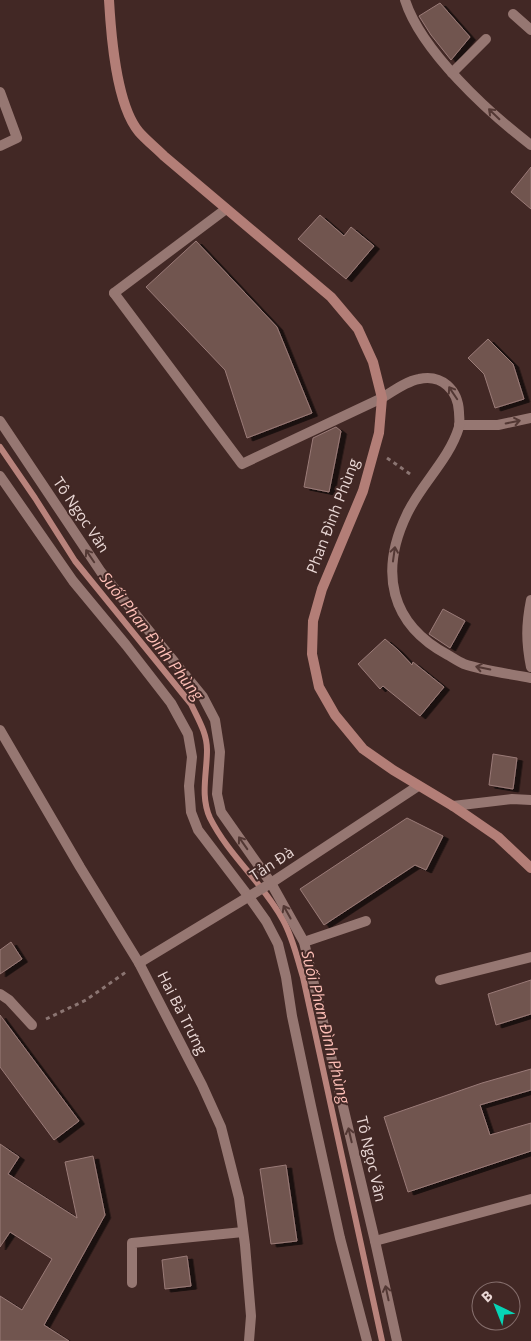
<svg xmlns="http://www.w3.org/2000/svg" width="531" height="1341" viewBox="0 0 531 1341" font-family="'Open Sans',sans-serif">
<style>
.lines{fill:none;stroke-linecap:round;stroke-linejoin:round}
.stream{stroke:#b9837c;stroke-width:6}
.building{fill:#715450;stroke:#9a7b77;filter:url(#shadow)}
.path{stroke:#8b7572;stroke-width:3;stroke-dasharray:4 4;stroke-linecap:butt}
.service{stroke:#967772;stroke-width:10}
.minor{stroke:#967772;stroke-width:10}
.tertiary{stroke:#967772;stroke-width:10}
.secondary{stroke:#b37e77;stroke-width:10}
.oneway{stroke:#533834}
.labels{text-anchor:middle;stroke-width:4;stroke-linejoin:round;paint-order:stroke}
.street-label{font-size:15px;fill:#ead8d6;stroke:#422825}
.water-label{font-size:16px;font-style:italic;fill:#febfb7;stroke:#422825}
</style>
<defs>
<filter id="shadow"><feDropShadow dx="5.5" dy="3" stdDeviation="0" flood-color="#0009"/></filter>
</defs>
<rect width="100%" height="100%" fill="#422825"/>
<g class="lines">
<!-- stream -->
<path class="stream" d="M0 447 35 498 75 561 191 704C198 719 207 733 207 750 207 773 200 796 210 818 229 856 263 883 283 920 293 938 297 958 303 977L382 1341"/>
</g>
<!-- building -->
<g class="building">
<polygon points="440,3 470,37 451,60 431,35 419,16"/>
<polygon points="531,167 531,209 511,192"/>
<polygon points="320,215 344,236 351,227 374,246 346,279 298,239"/>
<polygon points="196,241 277,327 312,413 247,438 225,370 146,287"/>
<polygon points="488,339 513,364 524,399 495,408 484,374 468,358"/>
<polygon points="336,427 341,431 329,492 304,487 313,438"/>
<polygon points="443,609 465,621 450,648 429,634"/>
<polygon points="385,639 398,650 412,665 413,662 444,687 420,716 383,686 380,689 358,664"/>
<polygon points="493,754 517,758 513,789 489,785"/>
<polygon points="407,818 443,836 426,870 415,865 324,925 300,889"/>
<polygon points="11,942 22,959 0,974 0,950"/>
<polygon points="531,980 531,1014 496,1025 488,994"/>
<polygon points="0,1015 79,1121 54,1140 0,1067"/>
<polygon points="531,1069 531,1090 480,1105 490,1135 531,1123 531,1151 408,1192 384,1117 482,1083"/>
<polygon points="0,1144 19,1157 8,1174 77,1218 65,1162 93,1156 105,1215 44,1325 69,1341 0,1341 0,1296 22,1310 52,1259 10,1232 0,1247"/>
<polygon points="286,1165 297,1241 271,1244 260,1169"/>
<polygon points="187,1256 191,1286 165,1289 162,1260"/>
</g>
<g class="lines">
<!-- path -->
<g class="path">
<polyline points="387,458 413,476"/>
<polyline points="46,1019 86,1000 126,972"/>
</g>
<!-- service -->
<g class="service">
<polyline points="513,14 531,30"/>
<polyline points="452,73 486,39"/>
<polyline points="114,293 226,209"/>
<polyline points="459,425 498,425 531,418"/>
<polyline points="453,806 512,799 531,800"/>
<polyline points="304,942 366,921"/>
<polyline points="440,980 531,957"/>
<polyline points="0,994 9,1000 32,1025"/>
<polyline points="375,1241 531,1199"/>
<polyline points="132,1283 132,1243 243,1232"/>
</g>
<!-- minor -->
<g class="minor">
<polyline points="0,92 17,138 0,146"/>
<path d="M114 293 242 464 382 398C393 391 407 381 419 379 442 374 458 390 459 412 459 416 460 422 459 427 449 460 421 484 407 514 379 572 390 624 448 655 453 658 459 662 464 664 484 671 511 674 531 678"/>
<polyline points="0,421 101,572 203,697 215,720 220,752 217,794 221,812 271,883 304,942 375,1241 397,1341"/>
<polyline points="0,476 73,581 126,645 171,703 188,734 192,757 189,786 191,812 198,830 249,897 266,921 278,944 286,977 292,1016 311,1106 340,1238 367,1341"/>
<path d="M531 600C526 625 526 642 531 667"/>
</g>
<!-- tertiary -->
<g class="tertiary">
<path d="M405 0C421 51 489 113 531 145"/>
<polyline points="0,730 80,867 139,963 202,1085 221,1127 239,1198 245,1245 251,1316 249,1341"/>
<polyline points="139,963 271,883 418,786"/>
</g>
<!-- secondary -->
<path class="secondary" d="M109 0C111 35 116 105 139 132 146 140 156 148 164 156L331 297 358 329 373 362 382 398 379 433 363 491 322 589 313 621 312 654 319 687 335 715 363 749 393 770 453 806 498 837 531 868"/>
</g>
<!-- one-way arrows -->
<defs><path id="oneway-shaft" d="M-6 0H5M1.5-3L5.5 0L1.5 3" fill="none" stroke-width="1.6" stroke-linecap="round" stroke-linejoin="round" transform="scale(1.25)"/></defs>
<g class="oneway">
<use href="#oneway-shaft" transform="translate(494 114) rotate(-136)"/>
<use href="#oneway-shaft" transform="translate(453 393) rotate(-124)"/>
<use href="#oneway-shaft" transform="translate(513 422) rotate(-12)"/>
<use href="#oneway-shaft" transform="translate(394 554) rotate(-82)"/>
<use href="#oneway-shaft" transform="translate(90 556) rotate(-124)"/>
<use href="#oneway-shaft" transform="translate(483 668) rotate(-168)"/>
<use href="#oneway-shaft" transform="translate(243 843) rotate(-125)"/>
<use href="#oneway-shaft" transform="translate(287 912) rotate(-119)"/>
<use href="#oneway-shaft" transform="translate(350 1135) rotate(-103)"/>
<use href="#oneway-shaft" transform="translate(387 1293) rotate(-102)"/>
</g>
<g class="labels">
<!-- street labels -->
<g class="street-label">
<text transform="translate(81 515) rotate(56)" y="5">Tô Ngọc Vân</text>
<text transform="translate(333 516) rotate(-69)" y="5">Phan Đình Phùng</text>
<text transform="translate(272 864) rotate(-33)" y="5">Tản Đà</text>
<text transform="translate(182 1013) rotate(63)" y="5">Hai Bà Trưng</text>
<text transform="translate(371 1159) rotate(77)" y="5">Tô Ngọc Vân</text>
</g>
<!-- water labels -->
<g class="water-label">
<text transform="translate(152 636) rotate(52)" y="6">Suối Phan Đình Phùng</text>
<text transform="translate(326 1027) rotate(76)" y="6">Suối Phan Đình Phùng</text>
</g>
</g>
<!-- north arrow -->
<g transform="translate(496 1306) rotate(317)"><circle r="24" fill="#422825" stroke="#856e6c"/>
<path d="M0-4L9 19L0 12L-9 19Z" fill="#06d5b6"/>
<text y="-8" font-size="14" font-weight="bold" text-anchor="middle" fill="#ead8d6">B</text>
</g>
</svg>
